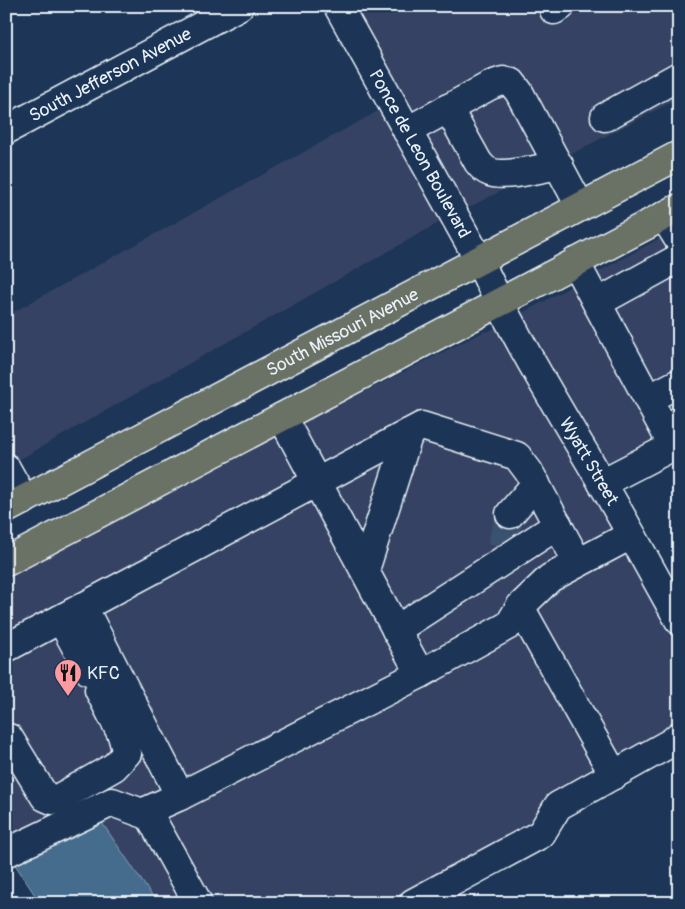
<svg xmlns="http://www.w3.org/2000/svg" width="685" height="909" viewBox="0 0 685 909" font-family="Pangolin,sans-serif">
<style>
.built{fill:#344363}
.water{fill:#446c8c;stroke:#86a1b7}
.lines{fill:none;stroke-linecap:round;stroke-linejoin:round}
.minor-tunnel{stroke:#3b516f;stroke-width:28;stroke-dasharray:28 14;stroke-linecap:butt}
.minor-casing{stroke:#e8f1f8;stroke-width:31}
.major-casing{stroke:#e8f1f8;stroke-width:31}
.minor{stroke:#1d3557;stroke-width:28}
.major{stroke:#6a7165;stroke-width:28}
.labels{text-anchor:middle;stroke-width:5;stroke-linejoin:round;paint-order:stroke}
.street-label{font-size:18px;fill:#e8f1f8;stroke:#1d3557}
.poi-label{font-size:18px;fill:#e8f1f8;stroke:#1d3557;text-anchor:start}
</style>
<rect width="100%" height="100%" fill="#1d3557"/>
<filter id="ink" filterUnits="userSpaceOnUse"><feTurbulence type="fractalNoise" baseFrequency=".02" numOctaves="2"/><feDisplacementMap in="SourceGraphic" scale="10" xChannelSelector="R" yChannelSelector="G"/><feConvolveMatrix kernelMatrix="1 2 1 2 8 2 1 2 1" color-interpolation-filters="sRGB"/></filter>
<g filter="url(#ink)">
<!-- built -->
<g class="built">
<polygon points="356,6 679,6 679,98 466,209 354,8"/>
<polygon points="380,110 442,221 6,467 6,316"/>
<polygon points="679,228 679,430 608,467 558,384 520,314"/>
<polygon points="497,327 535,397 591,489 679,647 679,756 585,805 457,890 430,903 157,903 96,814 6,866 6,576 152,499 485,331 487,332"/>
</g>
<!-- water -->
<polygon class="water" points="96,814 157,903 40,903 14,863"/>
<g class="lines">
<!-- minor-tunnel -->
<polyline class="minor-tunnel" points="501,547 510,514"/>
<defs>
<g id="minor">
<path id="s1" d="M338 6 479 260C514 337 558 408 601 481 628 527 653 574 679 620"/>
<polyline points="554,10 561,6"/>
<path d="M448 108 478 162C481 166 484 170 490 172 503 178 543 168 559 165"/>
<polyline points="605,117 679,76"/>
<path id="s2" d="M6 130 239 6"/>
<polyline points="407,131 491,85 503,81 512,83 519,92 580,206"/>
<polyline points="664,216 679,240"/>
<polyline points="575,262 673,446"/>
<polyline points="597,303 679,258"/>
<polyline points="648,399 679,383"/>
<polyline points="282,417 420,674 509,625 520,607 550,578 631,535"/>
<polyline points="6,468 24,500"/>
<polyline points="602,483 679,443"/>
<polyline points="510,514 536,484"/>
<polyline points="365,570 409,433"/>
<polyline points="520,607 614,775"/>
<polyline points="61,619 89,671"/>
<polyline points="396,630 558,525"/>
<polyline points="6,648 83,607"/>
<polyline points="420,674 180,796 83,607 422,426 517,456 529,472 578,563"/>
<polyline points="9,738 45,797 52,800 59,798 114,767 127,753 122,735 99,690"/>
<polyline points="147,811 198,903"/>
<polyline points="6,848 10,851 112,802 142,813 180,796"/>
<polyline points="413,903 541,834 558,806 672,742 679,736"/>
</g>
<g id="major">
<path id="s3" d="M6 509 679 155"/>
<polyline points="6,562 679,208"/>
</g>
</defs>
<!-- minor casing -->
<use href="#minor" class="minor-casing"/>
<!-- major casing -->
<use href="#major" class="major-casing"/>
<!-- minor -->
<use href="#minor" class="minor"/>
<!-- major -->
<use href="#major" class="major"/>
</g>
</g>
<!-- icons -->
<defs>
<symbol id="restaurant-pin" viewBox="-11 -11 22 30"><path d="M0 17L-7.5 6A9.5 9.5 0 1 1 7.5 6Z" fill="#ff9aa2" stroke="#1d3557"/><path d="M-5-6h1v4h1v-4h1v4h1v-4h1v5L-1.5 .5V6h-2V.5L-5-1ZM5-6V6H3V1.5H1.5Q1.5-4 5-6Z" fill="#111"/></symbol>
</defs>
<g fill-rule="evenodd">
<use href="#restaurant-pin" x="52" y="657" width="32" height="43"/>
</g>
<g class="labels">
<!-- street labels -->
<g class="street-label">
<text dy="6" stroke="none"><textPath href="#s2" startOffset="118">South Jefferson Avenue</textPath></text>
<text dy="6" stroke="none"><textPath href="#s1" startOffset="169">Ponce de Leon Boulevard</textPath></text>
<text dy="6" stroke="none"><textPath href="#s3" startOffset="380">South Missouri Avenue</textPath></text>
<text dy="6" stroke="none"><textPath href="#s1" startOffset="520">Wyatt Street</textPath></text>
</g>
<!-- poi labels -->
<g class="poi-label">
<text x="87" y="679">KFC</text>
</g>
</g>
<!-- margin -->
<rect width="685" height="909" fill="none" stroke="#1d3557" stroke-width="25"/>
<rect x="12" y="12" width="660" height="884" fill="none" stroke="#e8f1f8" stroke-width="2" filter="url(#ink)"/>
</svg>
